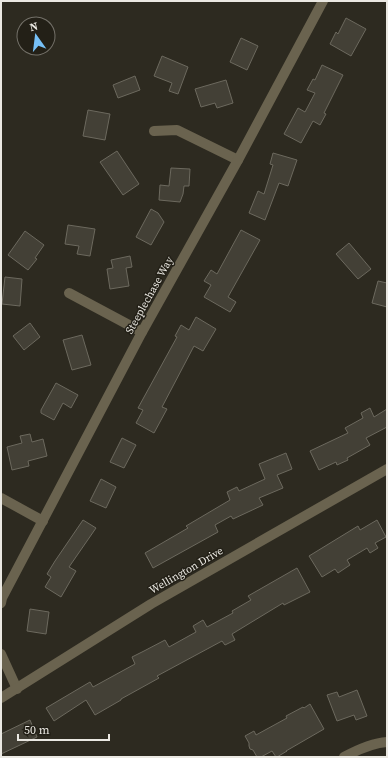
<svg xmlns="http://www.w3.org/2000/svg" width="388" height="758" viewBox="0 0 388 758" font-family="'Source Serif 4',serif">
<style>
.building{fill:#434036;stroke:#6c695e}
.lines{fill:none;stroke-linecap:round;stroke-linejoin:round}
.minor{stroke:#6a634f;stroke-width:10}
.labels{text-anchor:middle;stroke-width:3;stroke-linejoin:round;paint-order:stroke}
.street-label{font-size:11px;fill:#eae8e2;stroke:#232017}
</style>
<rect width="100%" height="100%" fill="#2d2a20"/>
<!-- building -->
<g class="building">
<polygon points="346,18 366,29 351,56 330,44 336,32 338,34"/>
<polygon points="241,38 258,46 247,70 230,62"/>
<polygon points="162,56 188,67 178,94 169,91 172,83 154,76"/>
<polygon points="322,65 343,75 324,113 326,114 320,125 313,121 301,143 284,134 298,108 305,112 315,93 307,90 313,79 315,80"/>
<polygon points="135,76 140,90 118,98 113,85"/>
<polygon points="226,80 233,103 217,108 215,103 201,107 195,89"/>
<polygon points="88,110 110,114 105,140 83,136"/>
<polygon points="117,151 139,184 123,195 100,162"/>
<polygon points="273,153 297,160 288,186 279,183 265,220 249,213 258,191 264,194 273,165 270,164"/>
<polygon points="171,168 190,169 189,186 184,186 183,194 180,202 159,200 160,185 169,186"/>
<polygon points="151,209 158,213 164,222 151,245 136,237"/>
<polygon points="68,225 95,229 90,256 77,254 79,246 65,244"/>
<polygon points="241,230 260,240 228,297 236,302 230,312 204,297 211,285 204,281 211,270 217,274"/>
<polygon points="25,231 44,245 35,258 37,259 28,270 8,255"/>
<polygon points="349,243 371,269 358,279 336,254"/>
<polygon points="130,256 132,267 126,268 129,286 110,289 107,269 113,268 111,260"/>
<polygon points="5,277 22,279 20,306 2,304"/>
<polygon points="378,281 387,283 387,307 372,303"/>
<polygon points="196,317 216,329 203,351 194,346 162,407 167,409 154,433 136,423 143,410 138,408 177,337 175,336 181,325 189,330"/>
<polygon points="30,323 40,337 24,350 13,336"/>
<polygon points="82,335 91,365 72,370 63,340"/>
<polygon points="56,383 78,395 71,408 63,403 54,420 41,413 41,410"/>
<polygon points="370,408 374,417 387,409 387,427 366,438 370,445 347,458 348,460 337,465 336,462 319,470 310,451 348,433 345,428 363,418 361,413"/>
<polygon points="30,434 32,442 43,439 47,456 28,461 29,466 12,470 7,447 22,443 20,436"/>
<polygon points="122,438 136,445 124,468 110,462"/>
<polygon points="286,453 292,469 277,475 283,488 259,498 263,505 233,519 231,516 215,525 218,532 153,568 145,553 188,528 186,526 230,500 227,492 237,487 239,491 265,479 259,464"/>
<polygon points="101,479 116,487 106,508 90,501"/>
<polygon points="83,520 96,528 69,567 76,571 61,597 45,587 51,577 47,574 55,561"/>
<polygon points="377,520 386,537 375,543 378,548 370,553 367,548 347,560 350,565 338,573 335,569 322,577 309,556 358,526 360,530"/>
<polygon points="297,568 310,592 284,605 283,603 232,634 235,640 225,645 222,641 157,676 159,678 121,699 121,700 95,715 86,700 54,721 46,708 90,682 93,687 135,664 132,657 144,651 165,640 169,647 196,632 193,626 203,620 207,627 233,613 232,611 251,600 248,596"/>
<polygon points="30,609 49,612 46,634 27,631"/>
<polygon points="357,690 367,716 356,720 354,715 337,721 327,695 337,692 339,697"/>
<polygon points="310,704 324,729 286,751 287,751 277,757 276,757 272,751 261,757 257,757 253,750 250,749 249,746 249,743 245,736 254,731 256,735 287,718 286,716 303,707 304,708"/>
<polygon points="30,720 37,737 1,754 1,734"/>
</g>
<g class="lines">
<!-- minor -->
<g class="minor">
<polyline points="154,131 177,130 238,160"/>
<polyline points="69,293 142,332"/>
<polyline points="1,498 43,521"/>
<polyline points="1,603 2,598 142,332 238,160 323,1"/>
<polyline points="1,654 17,689"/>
<polyline points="1,698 151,604 387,469"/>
<path d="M344 757C357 750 373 743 387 742"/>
</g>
</g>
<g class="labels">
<!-- street labels -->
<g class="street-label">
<text transform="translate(149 295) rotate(-61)" y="4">Steeplechase Way</text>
<text transform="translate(186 570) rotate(-30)" y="4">Wellington Drive</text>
</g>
</g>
<!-- border -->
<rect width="388" height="758" fill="none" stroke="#eae8e2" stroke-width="4"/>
<!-- north arrow -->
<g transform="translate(36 36) rotate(346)"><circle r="19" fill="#232017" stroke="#737068"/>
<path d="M0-3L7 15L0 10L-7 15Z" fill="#76c0f7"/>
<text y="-6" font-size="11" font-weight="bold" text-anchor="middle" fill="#eae8e2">N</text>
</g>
<!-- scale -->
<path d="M18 734v6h91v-6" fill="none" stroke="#eae8e2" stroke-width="2"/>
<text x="24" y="734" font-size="12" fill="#eae8e2" stroke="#232017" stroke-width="3" paint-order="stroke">50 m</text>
</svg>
